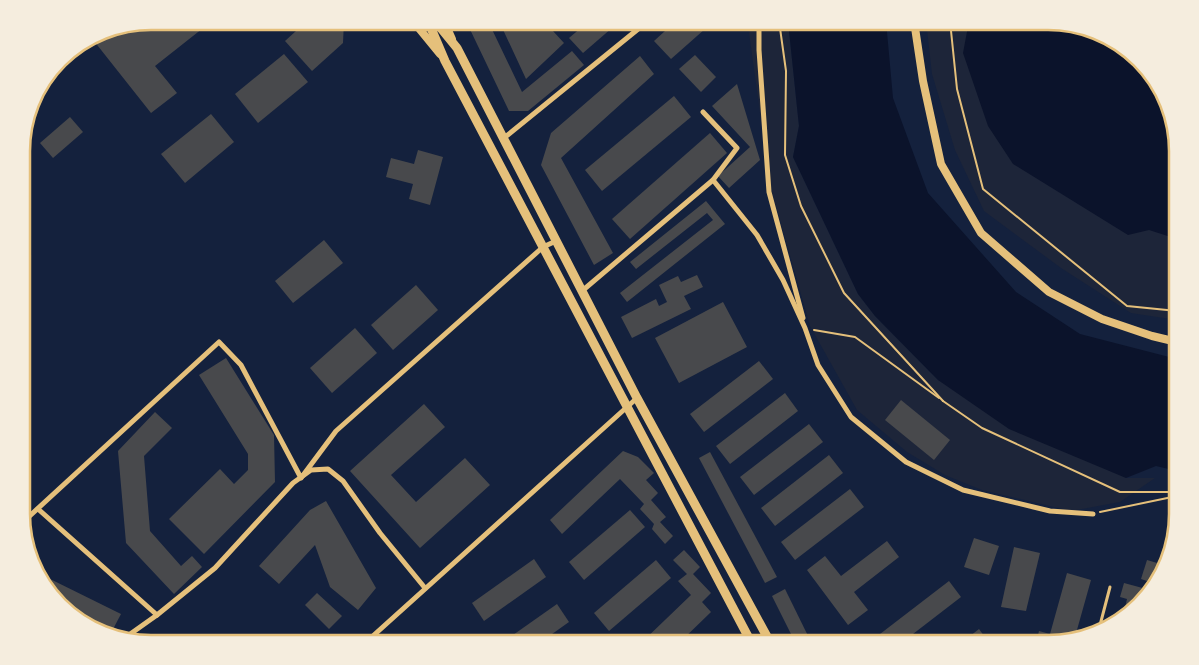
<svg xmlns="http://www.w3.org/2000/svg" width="1199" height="665" viewBox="0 0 1199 665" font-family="'Golos Text',sans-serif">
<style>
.green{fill:#1d2539}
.water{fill:#0b132b}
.building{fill:#48494c}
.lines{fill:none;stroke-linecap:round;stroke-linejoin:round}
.path{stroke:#e5c07b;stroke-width:2}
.service{stroke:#e5c07b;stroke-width:3}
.minor{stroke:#e5c07b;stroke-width:5}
.tertiary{stroke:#e5c07b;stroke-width:8}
.secondary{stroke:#e5c07b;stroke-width:9}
.rim{fill:none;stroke:#e5c07b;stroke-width:2.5}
</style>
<rect width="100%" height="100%" fill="#14213d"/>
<!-- green -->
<g class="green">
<polygon points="751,21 788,21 799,126 793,157 858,294 875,316 938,380 1126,478 1155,478 1120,502 1071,511 982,490 945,475 907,452 857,410 810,326 770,185 749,33"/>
<polygon points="926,21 1048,21 1113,38 1156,79 1177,142 1177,320 1131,313 1061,268 984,211 955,150 932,74"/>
</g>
<!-- water -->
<g class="water">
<polygon points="788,21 886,21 893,98 928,193 1016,292 1080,334 1177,359 1177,471 1156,466 1126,478 1009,429 938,380 875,316 858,294 793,157 799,126"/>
<polygon points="969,21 1048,21 1113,38 1156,79 1177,142 1177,239 1149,230 1128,235 1013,164 988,126 963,53"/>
</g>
<!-- building -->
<g class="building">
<polygon points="151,21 212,21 155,66 177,93 151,113 94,41 109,30"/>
<polygon points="307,21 344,21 343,43 312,71 285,41"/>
<polygon points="466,21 488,21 522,92 572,51 584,65 528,111 509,111"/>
<polygon points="499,21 561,21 562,22 553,31 564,43 526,79"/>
<polygon points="589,21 620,21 583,53 569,38"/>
<polygon points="676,21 714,21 671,59 654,41"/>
<polygon points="284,54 308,82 258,123 235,94"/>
<polygon points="695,55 716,77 701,92 679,69"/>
<polygon points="640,56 654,74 561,158 613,253 594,265 541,165 551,133"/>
<polygon points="737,84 760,160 729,188 718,176 750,147 712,106"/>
<polygon points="674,96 691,117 602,191 585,170"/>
<polygon points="211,114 234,142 185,183 161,154"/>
<polygon points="70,117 83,132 53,158 40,143"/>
<polygon points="710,133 727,153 630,239 612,219"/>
<polygon points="418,150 443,157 430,205 409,199 413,184 386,177 391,158 414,164"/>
<polygon points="706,201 725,224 627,302 620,293 713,220 707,213 636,269 630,262"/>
<polygon points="324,240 343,263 293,303 275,281"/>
<polygon points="697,275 703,287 684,296 691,309 632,338 621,317 656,299 659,306 667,302 659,285 678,276 681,282"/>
<polygon points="416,285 438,310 393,350 371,325"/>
<polygon points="723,302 747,347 679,383 655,338"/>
<polygon points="355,328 377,353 332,393 310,368"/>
<polygon points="226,358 274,435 275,482 204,554 169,519 220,469 234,484 248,470 248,454 199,375"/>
<polygon points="759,361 773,379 704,432 690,414"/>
<polygon points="785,393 798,411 730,464 716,446"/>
<polygon points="901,400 950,440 934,460 885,420"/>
<polygon points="424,404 445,427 391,475 416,502 465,458 490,485 420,548 350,471"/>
<polygon points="155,412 172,428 144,456 150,531 181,566 192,556 202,567 174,594 126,543 118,451"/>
<polygon points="809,424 823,442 754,495 740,477"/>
<polygon points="623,451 638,457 654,473 646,480 658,493 651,500 666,517 660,522 673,536 665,544 652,529 654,524 640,509 644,504 620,479 562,534 550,520"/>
<polygon points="710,452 777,577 765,583 699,458"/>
<polygon points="829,455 843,473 775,526 761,508"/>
<polygon points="850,489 864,507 795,560 781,542"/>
<polygon points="326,501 376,588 358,610 330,587 315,545 279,584 259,566 310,510"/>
<polygon points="630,510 645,527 584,580 569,562"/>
<polygon points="974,538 999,546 989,575 964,567"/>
<polygon points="887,541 899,557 854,592 868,610 848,625 807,570 825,556 841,576"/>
<polygon points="1014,547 1040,553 1026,611 1001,607"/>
<polygon points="684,550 700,567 693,574 711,593 702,602 711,612 678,644 640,644 691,595 678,581 687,574 673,560"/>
<polygon points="534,559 546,577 484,621 472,603"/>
<polygon points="656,560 671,578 609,631 594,613"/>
<polygon points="1147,560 1164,565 1161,579 1156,584 1141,579"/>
<polygon points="38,573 121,614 111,633 86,627 43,586"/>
<polygon points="1067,573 1091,580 1075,637 1056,643 1036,643 1039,631 1050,634"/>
<polygon points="949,581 961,597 900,644 867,644"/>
<polygon points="1124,583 1150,590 1128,613 1124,612 1127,599 1120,597"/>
<polygon points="785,589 812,644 796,644 772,596"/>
<polygon points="317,593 342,616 329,629 305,605"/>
<polygon points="557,604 569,622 538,644 500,644"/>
<polygon points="979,629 990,644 960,644"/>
<polygon points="173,636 179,644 162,644"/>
<polygon points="446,637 451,644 437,644"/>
</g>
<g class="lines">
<!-- path -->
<g class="path">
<polyline points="779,21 786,71 785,155 801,206 844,293 943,401"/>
<polyline points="950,21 957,89 983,189 1127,306 1177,311"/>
<polyline points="814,330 855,337 939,398"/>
<polyline points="943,401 982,428 1120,492 1177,492"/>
<polyline points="1100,512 1177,496"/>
</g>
<!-- service -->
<g class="service">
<polyline points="1099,629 1110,587"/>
<polyline points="1006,644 1007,644"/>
</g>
<!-- minor -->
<g class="minor">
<polyline points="759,21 759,50 769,192 803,318"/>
<polyline points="504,138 648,21"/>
<polyline points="713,180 757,235 783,280 805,328 818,365 851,417 906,462 963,490 1050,511 1093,514"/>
<polyline points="582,291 713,180 737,148 703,112"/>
<polyline points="38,509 157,615"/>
<polyline points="22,523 219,342 241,365 301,478 336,431 543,247 556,241"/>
<polyline points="126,637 157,615 215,568 293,483 311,470 328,469 343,481 380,533 425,588"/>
<polyline points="364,644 637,398"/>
</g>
<!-- tertiary -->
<g class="tertiary">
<polyline points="413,21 440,54"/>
<polyline points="444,21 452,39"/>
<polyline points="914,21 923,81 941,164 981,233 1049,292 1102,319 1152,336 1177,342"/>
</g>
<!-- secondary -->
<g class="secondary">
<polyline points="428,21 445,61 752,644"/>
<polyline points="435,21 457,48 637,398 771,644"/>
</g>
</g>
<!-- crop -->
<path d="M0 0H1199V665H0ZM151 30H1048A121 121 0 0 1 1169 151V514A121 121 0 0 1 1048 635H151A121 121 0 0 1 30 514V151A121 121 0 0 1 151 30Z" fill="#f5edde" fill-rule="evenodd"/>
<path class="rim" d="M151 30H1048A121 121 0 0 1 1169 151V514A121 121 0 0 1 1048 635H151A121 121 0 0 1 30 514V151A121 121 0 0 1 151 30Z"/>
</svg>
